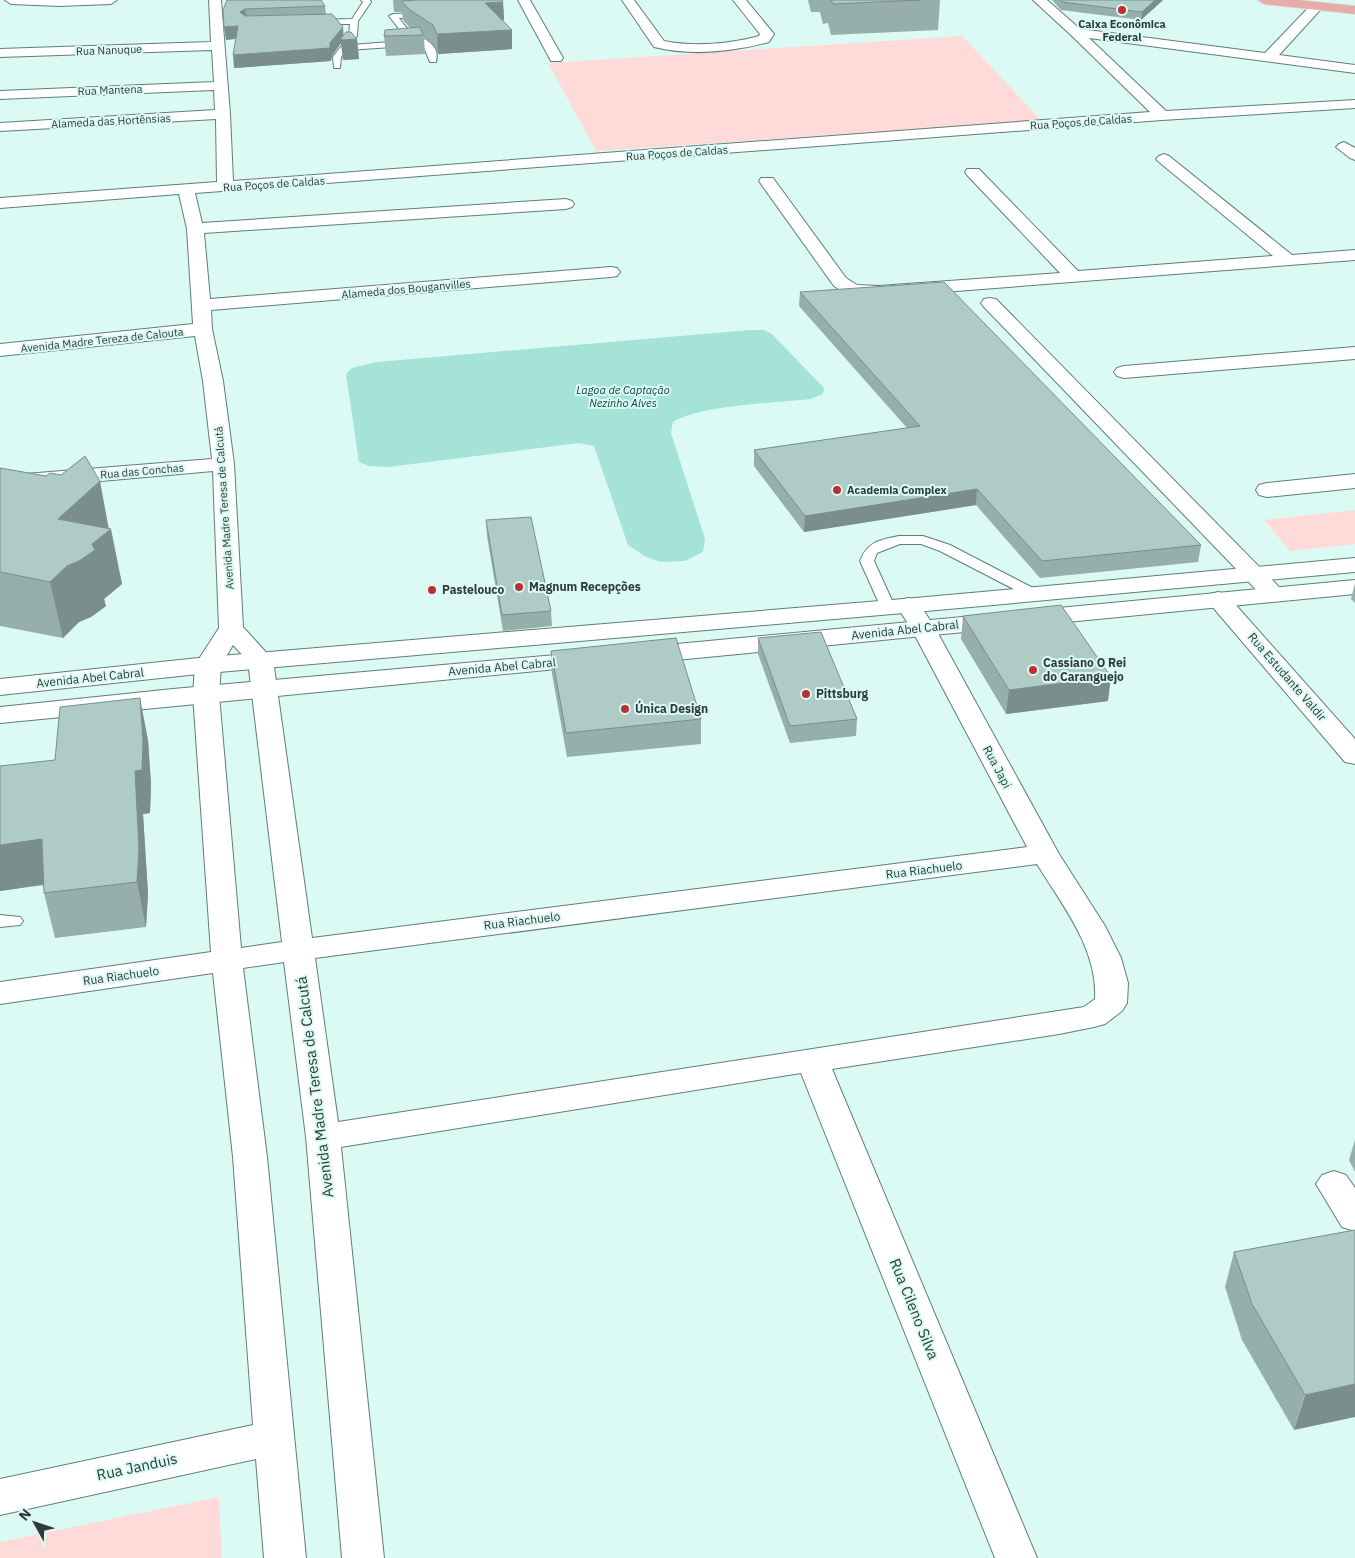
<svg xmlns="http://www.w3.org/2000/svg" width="1355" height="1558" viewBox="0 0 1355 1558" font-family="'IBM Plex Sans',sans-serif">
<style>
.green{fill:#fedbd8}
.water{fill:#a5e3d8}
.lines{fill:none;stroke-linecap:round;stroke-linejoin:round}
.lane-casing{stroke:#617d77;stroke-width:2}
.street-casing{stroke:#617d77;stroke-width:2}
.secondary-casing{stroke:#617d77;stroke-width:2}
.primary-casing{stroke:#dee0df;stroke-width:2}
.lane{fill:#fff;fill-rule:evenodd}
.street{fill:#fff;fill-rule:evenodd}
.secondary{fill:#fff;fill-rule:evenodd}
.primary{fill:#e6aca8;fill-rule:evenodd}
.wall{fill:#96afaa}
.shaded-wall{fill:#7a8e8b}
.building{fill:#aecbc6;stroke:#7a8e8b}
.poi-dot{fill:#be2f34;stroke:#dbfaf4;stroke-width:2}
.labels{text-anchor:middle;stroke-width:4;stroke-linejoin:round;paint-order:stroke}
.far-poi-label{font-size:11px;font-weight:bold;fill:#2f3b38;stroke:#dbfaf4}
.far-street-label{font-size:11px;fill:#2f3b38;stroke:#dbfaf4}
.far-water-label{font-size:11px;font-style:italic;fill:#0e453e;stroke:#dbfaf4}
.poi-label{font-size:12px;font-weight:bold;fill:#2f3b38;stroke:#dbfaf4;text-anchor:start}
.street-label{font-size:12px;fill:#2f3b38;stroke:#dbfaf4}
.near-street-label{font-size:15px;fill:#2f3b38;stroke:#dbfaf4}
</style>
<rect width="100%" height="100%" fill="#dbfaf4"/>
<!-- green -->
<g class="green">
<polygon points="962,36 1042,121 596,151 548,63"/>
<polygon points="1355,510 1355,544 1290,551 1264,520"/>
<polygon points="219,1497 222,1558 0,1558 0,1542"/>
</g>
<!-- water -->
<path class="water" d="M750 330H764L772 334 824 388 823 394 811 399C775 403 702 405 673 422L671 433 705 539 703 552 685 561 661 562 646 557 628 545 594 446 579 443 389 467 369 466 359 462 346 374 352 368 377 362Z"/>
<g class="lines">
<defs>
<g id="lane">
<path d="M361 0H370L371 2 358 21 357 36 351 45 416 40 403 34 389 16 393 14 425 13H428V17L399 18C402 22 406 28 410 31 422 39 441 43 436 62H430L423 45 347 50 341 57 340 68H334L333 57 349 36 350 24H314L310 22 314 20 352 19 363 2Z"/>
<path d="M899 536H923L950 545 1037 590 1040 593 1037 596H1027L940 551 921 544H900L877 553 874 561 895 607 892 610H882L860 561C868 541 880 540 899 536Z"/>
<polygon points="0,915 20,917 23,921 20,925 0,927"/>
</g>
<g id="street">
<polygon points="5,0 117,0 111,4 59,6 11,4"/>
<path d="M209 0H221L230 114 233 181 1150 112 1071 35 1033 0H1047L1080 29 1265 53 1313 3 1317 2 1323 6 1321 9 1279 55 1355 65V73L1089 38 1166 111 1355 100V108L1162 120 195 193 202 223 566 199 572 201 574 204 572 207 566 209 204 233 210 299 611 267 617 268 620 272 617 276 611 277 211 310 212 329 223 381 234 464 243 627 273 660 312 938 1027 847 911 628 896 605 899 600 908 598 917 600 935 628 1059 854 1105 926 1121 958 1128 983 1127 1003 1122 1011 1105 1024 1094 1027 1059 1034 832 1069 1037 1558H995L801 1073 341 1147 384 1558H342L306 1137 284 962 243 968 267 1157 306 1558H264L256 1459 0 1515V1479L253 1425 233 1157 213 973 0 1004V982L211 952 193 695 195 665 219 628 213 471 0 490V476L212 459 203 381 195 336 0 356V344L193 324 187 229 179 194 0 208V198L217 182 216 119 0 131V123L215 110 214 90 0 99V91L214 82 212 50 0 57V49L211 42ZM233 645 248 661 282 942 241 948 219 695 221 665ZM1037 864C1062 905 1098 949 1095 999L1084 1007 338 1122 315 958Z"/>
<polygon points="518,0 530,0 563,58 561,61 551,61"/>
<path d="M622 0H634L664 41C694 47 730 44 759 36L760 34 733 0H746L774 34 769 42C732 52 691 56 654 47Z"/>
<polygon points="1344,142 1355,148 1355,160 1350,158 1336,147 1339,144"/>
<path d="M1164 154 1169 156 1292 255 1355 250V260L904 295C881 296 853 301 834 286L759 181 761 178H773L846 278 857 285 879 286 1060 273 967 175 965 172 967 169H979L1078 271 1273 256 1159 162 1156 159 1159 156Z"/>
<polygon points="990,298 996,299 1281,589 1285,594 1281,599 1273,601 1265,599 984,307 981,303 984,299"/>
<polygon points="1355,347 1355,359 1124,378 1117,376 1114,372 1117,368 1124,366"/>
<polygon points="1355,474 1355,488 1267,497 1259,495 1256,490 1259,485 1267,483"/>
<polygon points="1218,592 1226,594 1355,739 1355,764 1345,762 1210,604 1206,599 1210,594"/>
<polygon points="1334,1171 1346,1175 1355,1188 1355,1231 1342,1227 1316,1184 1322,1175"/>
</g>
<g id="secondary">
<polygon points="1355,558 1355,572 904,613 208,673 0,695 0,679 208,657 904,599"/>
<polygon points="1355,580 1355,594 645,663 636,660 632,655 636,650 645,647"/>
<polygon points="589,652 598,655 602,660 598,665 0,723 0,707 173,689"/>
</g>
<polygon id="primary" points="1258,0 1298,0 1355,6 1355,14 1264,4"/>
</defs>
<!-- lane casing -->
<use href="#lane" class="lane-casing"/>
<!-- street casing -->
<use href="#street" class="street-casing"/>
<!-- secondary casing -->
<use href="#secondary" class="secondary-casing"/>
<!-- primary casing -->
<use href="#primary" class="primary-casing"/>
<!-- lane -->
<use href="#lane" class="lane"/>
<!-- street -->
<use href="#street" class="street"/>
<!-- secondary -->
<use href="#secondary" class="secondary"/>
<!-- primary -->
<use href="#primary" class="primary"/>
</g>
<!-- wall -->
<g class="wall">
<polygon points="227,0 325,6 326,14 343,27 343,35 357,39 359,59 343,60 341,43 332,56 331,61 234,68 236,39 226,40"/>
<polygon points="393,0 502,0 503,2 504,20 502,21 512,49 438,54 434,45 424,38 425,54 386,56 384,36 410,28 403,20 402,12 394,12"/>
<polygon points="802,0 940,0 938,30 831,35 828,23 823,24 820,12 811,12 808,0"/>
<polygon points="1052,0 1163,0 1141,20 1061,10"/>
<polygon points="800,292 1201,545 1198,562 1040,578 976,505 804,532 754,466 754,450 907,428 799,306"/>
<polygon points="0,468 46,476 109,528 122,584 104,599 106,606 91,617 79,622 63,638 0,626"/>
<polygon points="486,520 551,611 552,626 503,631 487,536"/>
<polygon points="1355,583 1355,603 1351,599"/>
<polygon points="963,616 1108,701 1006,714 961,639"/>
<polygon points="758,638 857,719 856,736 790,743 758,654"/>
<polygon points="551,651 701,719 701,744 567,757 552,674"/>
<polygon points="148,740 151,784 150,813 143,814 148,894 146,927 55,938 44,893 44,885 0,891 55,760"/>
<polygon points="1355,1140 1355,1172 1349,1160"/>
<polygon points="1355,1230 1294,1430 1242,1340 1225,1287 1234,1252"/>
</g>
<!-- shaded-wall -->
<g class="shaded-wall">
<polygon points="1155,0 1163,0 1141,20 1142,12"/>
<polygon points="503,2 504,20 486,22 485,3"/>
<polygon points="245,9 247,21 240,12"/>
<polygon points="238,26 240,38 226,40 224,27"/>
<polygon points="343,27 344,40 357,39 359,59 343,60 341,43 332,56 331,61 234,68 233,55"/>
<polygon points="512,30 512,49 438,54 437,34"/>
<polygon points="100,481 109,530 111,529 122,584 104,599 106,606 91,617 79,622 63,638 50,582 58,519"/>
<polygon points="977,489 976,505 804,532 805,516"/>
<polygon points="1111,677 1108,701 1006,714 1009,690"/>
<polygon points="140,698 148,740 151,784 150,813 143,814 148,894 146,927 137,882 135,771"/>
<polygon points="42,839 53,883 0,891 0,845"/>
<polygon points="1355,1384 1355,1417 1294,1430 1305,1395"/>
</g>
<!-- building -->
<g class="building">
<polygon points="227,0 321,0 325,6 245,9 240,12 245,16 332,14 343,27 330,43 330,48 233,55 238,26 224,27 223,10"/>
<polygon points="417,0 502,0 503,2 485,3 512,30 437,34 433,25 410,10 401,1"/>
<polygon points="831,0 921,0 833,4"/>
<polygon points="1060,0 1155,0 1142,12 1062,2"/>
<polygon points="420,27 423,35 384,36 385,30"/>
<polygon points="346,32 351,32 357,39 341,40 341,38"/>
<polygon points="944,282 1201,545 1042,561 977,489 805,516 754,450 920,426 800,292"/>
<polygon points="85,456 100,481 58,519 111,529 92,544 95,550 79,561 67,566 50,582 0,572 0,468 46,476 50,473 61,475"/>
<polygon points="531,517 551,611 502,615 486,520"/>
<polygon points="1061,605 1111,677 1009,690 963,616"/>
<polygon points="821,632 857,719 790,726 758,638"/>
<polygon points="676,638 701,719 566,733 551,651"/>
<polygon points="140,698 143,741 142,770 135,771 139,849 137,882 44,893 42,839 0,845 0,766 55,760 60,707"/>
<polygon points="1355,1230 1355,1384 1305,1395 1252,1304 1234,1252"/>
</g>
<!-- markers -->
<g class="poi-dot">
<circle cx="1122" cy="10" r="5"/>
<circle cx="837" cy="490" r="5"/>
<circle cx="519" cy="587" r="5"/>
<circle cx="432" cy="590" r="5"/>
<circle cx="1033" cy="670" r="5"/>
<circle cx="806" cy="694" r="5"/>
<circle cx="625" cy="709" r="5"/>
</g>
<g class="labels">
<!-- far-poi labels -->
<g class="far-poi-label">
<text x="1122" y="28">Caixa Econômica<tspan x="1122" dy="13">Federal</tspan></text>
<text x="847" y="494" text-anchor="start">Academia Complex</text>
</g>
<!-- far-street labels -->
<g class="far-street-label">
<text transform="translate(109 50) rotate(-2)" y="4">Rua Nanuque</text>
<text transform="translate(110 90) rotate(-2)" y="4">Rua Mantena</text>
<text transform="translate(111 121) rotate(-3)" y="4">Alameda das Hortênsias</text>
<text transform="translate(1081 122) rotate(-4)" y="4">Rua Poços de Caldas</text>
<text transform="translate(677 153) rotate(-4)" y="4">Rua Poços de Caldas</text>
<text transform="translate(274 184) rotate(-4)" y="4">Rua Poços de Caldas</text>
<text transform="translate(406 289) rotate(-5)" y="4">Alameda dos Bouganvilles</text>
<text transform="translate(102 340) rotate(-6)" y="4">Avenida Madre Tereza de Calouta</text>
<text transform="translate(142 471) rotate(-5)" y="4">Rua das Conchas</text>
<text transform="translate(224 508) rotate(-94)" y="4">Avenida Madre Teresa de Calcutá</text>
</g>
<!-- far-water labels -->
<g class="far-water-label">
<text x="623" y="394">Lagoa de Captação<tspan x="623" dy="13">Nezinho Alves</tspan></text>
</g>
<!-- poi labels -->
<g class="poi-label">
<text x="529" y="591">Magnum Recepções</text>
<text x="442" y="594">Pastelouco</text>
<text x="1043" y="667">Cassiano O Rei<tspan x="1043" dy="14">do Caranguejo</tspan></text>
<text x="816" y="698">Pittsburg</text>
<text x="635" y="713">Única Design</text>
</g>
<!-- street labels -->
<g class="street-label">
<text transform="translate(905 630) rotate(-6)" y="4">Avenida Abel Cabral</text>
<text transform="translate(502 667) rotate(-5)" y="4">Avenida Abel Cabral</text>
<text transform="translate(1287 677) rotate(49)" y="4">Rua Estudante Valdir</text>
<text transform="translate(90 678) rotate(-6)" y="4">Avenida Abel Cabral</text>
<text transform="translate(997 767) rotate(62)" y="4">Rua Japi</text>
<text transform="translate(924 870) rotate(-7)" y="4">Rua Riachuelo</text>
<text transform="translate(522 921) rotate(-7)" y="4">Rua Riachuelo</text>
<text transform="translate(121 976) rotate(-8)" y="4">Rua Riachuelo</text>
</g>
<!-- near-street labels -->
<g class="near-street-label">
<text transform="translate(315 1087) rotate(-97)" y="5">Avenida Madre Teresa de Calcutá</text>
<text transform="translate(914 1309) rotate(68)" y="5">Rua Cileno Silva</text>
<text transform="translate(137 1467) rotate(-12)" y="5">Rua Janduis</text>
</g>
</g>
<!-- north arrow -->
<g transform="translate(35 1523) rotate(310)" stroke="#dbfaf4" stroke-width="4" paint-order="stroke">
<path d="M0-4L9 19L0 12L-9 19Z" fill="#2f3b38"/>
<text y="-8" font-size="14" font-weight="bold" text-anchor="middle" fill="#2f3b38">N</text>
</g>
</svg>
